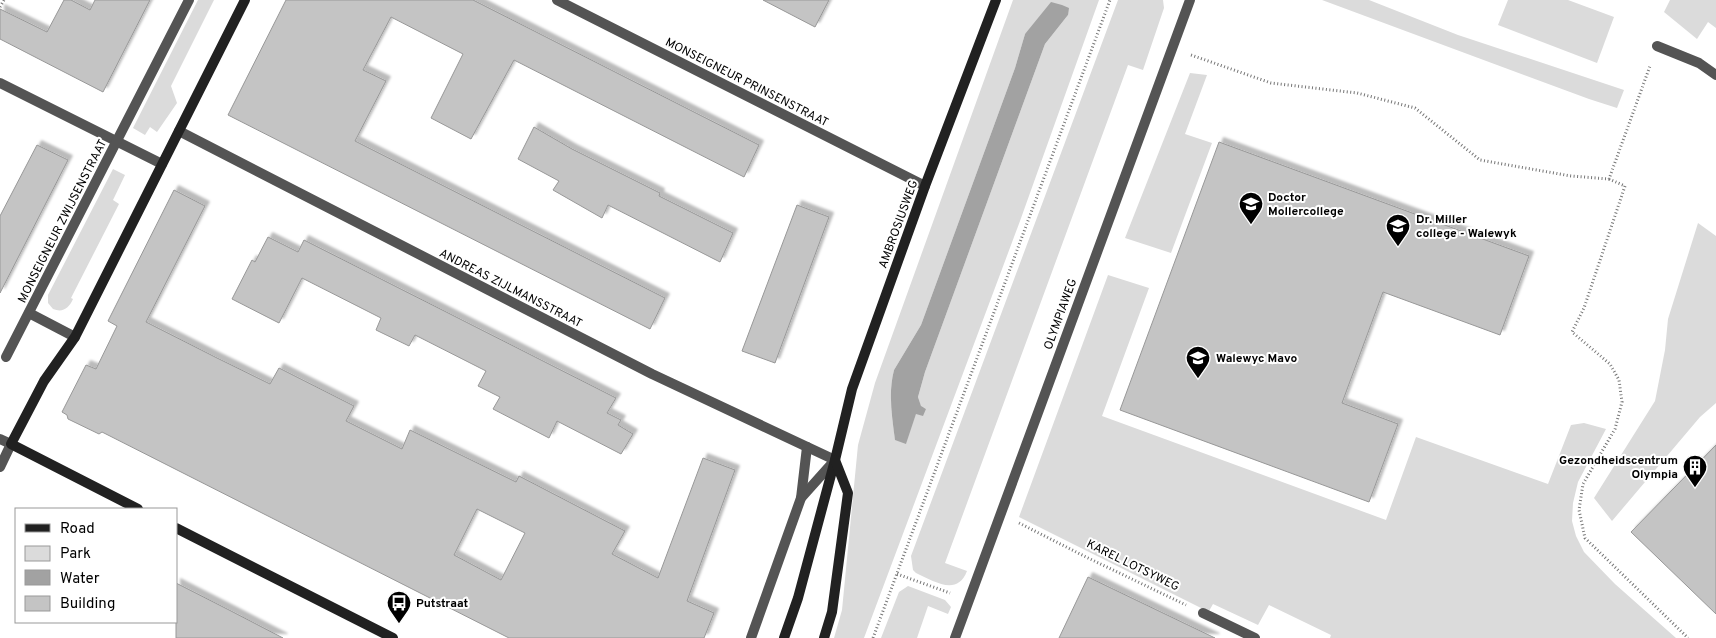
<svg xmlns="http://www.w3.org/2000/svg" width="1716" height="638" viewBox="0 0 1716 638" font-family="Overpass,sans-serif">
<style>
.green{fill:#dbdbdb;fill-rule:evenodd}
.water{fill:#a2a2a2}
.building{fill:#c4c4c4;stroke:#989898;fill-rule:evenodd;filter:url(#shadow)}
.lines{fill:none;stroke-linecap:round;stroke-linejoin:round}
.path{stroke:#767676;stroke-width:3;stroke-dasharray:1 2.5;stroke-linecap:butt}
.lane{stroke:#545454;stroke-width:10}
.street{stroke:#545454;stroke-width:10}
.secondary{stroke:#212121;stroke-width:10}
.labels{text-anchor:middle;stroke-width:4;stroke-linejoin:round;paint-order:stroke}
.street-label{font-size:12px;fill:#000;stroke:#fff}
.poi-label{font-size:12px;font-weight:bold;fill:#000;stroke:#fff;text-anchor:start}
</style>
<defs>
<filter id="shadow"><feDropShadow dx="4.5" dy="-4.5" stdDeviation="1" flood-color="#0004"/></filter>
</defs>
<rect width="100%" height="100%" fill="#fff"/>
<!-- green -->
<g class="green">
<polygon points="198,0 214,0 171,86 177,103 157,132 150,127 145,135 133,128"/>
<path d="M1013 0H1099L1020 221 864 638H834L842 610 858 445 875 383ZM1068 15 1045 44 925 372 918 397 921 407 926 409 916 413 906 443 895 439C892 417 888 393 894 370L921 325 1015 68 1025 34Z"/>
<path d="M1118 0H1163L1164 8 1143 70 1128 65 945 563 967 571C957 597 934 581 916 573L913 570 911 556Z"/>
<polygon points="1322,0 1369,0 1458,35 1624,90 1617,108 1589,99"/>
<polygon points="1508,0 1568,0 1614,17 1597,63 1498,25"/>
<polygon points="1670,0 1716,0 1716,28 1708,22 1697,39 1664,12"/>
<polygon points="1190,73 1207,75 1185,134 1212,143 1171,253 1125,238"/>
<path d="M113 169 125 175 113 200 119 204 71 298 73 299C69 308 63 313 53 309L48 303V295Z"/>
<polygon points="1698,223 1716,236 1716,403 1700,417 1612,521 1594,498 1655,401 1665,350 1668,319"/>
<polygon points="1108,275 1149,288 1102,416 1386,520 1416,437 1548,484 1571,425 1584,423 1606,429 1578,482 1573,503 1572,521 1576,536 1584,552 1615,584 1676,638 1330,638 1331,635 1269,605 1258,625 1213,604 1209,611 1201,608 1019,517"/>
<polygon points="908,586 945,600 951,607 948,614 928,606 917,638 881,638 899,592"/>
</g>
<!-- water -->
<path class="water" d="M1051 2 1062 5 1069 8 1068 15 1045 44 925 372 918 397 921 406 926 409 923 416 916 414 906 444 895 440C892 417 888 393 894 370L921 325 1015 68 1025 34Z"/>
<!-- building -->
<g class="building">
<polygon points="64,0 71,0 90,10 95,0 150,0 103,92 0,39 0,9 47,32"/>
<polygon points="286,0 473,0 759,145 744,177 514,60 471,139 431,118 463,54 391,17 363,70 386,81 355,141 665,298 650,329 228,115"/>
<polygon points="763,0 829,0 815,27"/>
<polygon points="534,127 572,149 660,193 659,196 733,233 720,262 608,205 602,218 553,190 559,181 518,159"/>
<polygon points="1219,142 1529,256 1500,335 1383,292 1342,403 1398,424 1369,502 1120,410"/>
<polygon points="37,145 68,160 0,293 0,216"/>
<path d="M174 190 205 206 146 322 217 358 270 384 279 368 354 406 346 421 402 449 410 430 516 482 519 476 625 531 612 554 658 578 703 458 735 470 687 601 714 613 704 638H509L102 432 99 434 68 419 67 415 62 412 86 365 96 369 117 326 108 321ZM477 509 525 533 501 580 454 555Z"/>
<polygon points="797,205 829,217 775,363 742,351"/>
<polygon points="268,237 298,252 304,240 616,398 607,413 621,420 618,425 633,434 621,454 557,421 549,438 493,409 500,397 478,386 486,371 415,335 409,346 376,330 381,318 302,278 279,323 232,299 252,260 255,262"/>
<polygon points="1716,445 1716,614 1631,532"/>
<polygon points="1088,577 1215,638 1059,638"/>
<polygon points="176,583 231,611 283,638 176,638"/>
</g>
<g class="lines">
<!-- path -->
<g class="path">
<polyline points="0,7 4,0"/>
<polyline points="1191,55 1271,83 1357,93 1415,108 1480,160 1571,176 1609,179 1650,66"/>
<polyline points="1609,179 1625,186 1584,308 1572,332 1610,364 1619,380 1622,402 1615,429 1583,484 1579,510 1585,538 1688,638"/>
<polyline points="1019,523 1086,557 1186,605"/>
<polyline points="897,574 950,593"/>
<polyline points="873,638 1110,0"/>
</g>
<!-- lane -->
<polyline class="lane" points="1657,46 1699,63 1716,75"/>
<!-- street -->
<g class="street">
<polyline points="557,0 925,186"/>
<polyline points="0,83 162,164"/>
<polyline points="179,131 652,374 835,460 801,498 751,638"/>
<polyline points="29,313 75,337"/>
<polyline points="6,357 189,0"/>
<polyline points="0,439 11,444 0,467"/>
<polyline points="801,498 807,447"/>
<polyline points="1203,613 1255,638"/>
<polyline points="955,638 1190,0"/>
</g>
<!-- secondary -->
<g class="secondary">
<polyline points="138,509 11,444 44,381 75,337 245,0"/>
<polyline points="176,528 393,638"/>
<polyline points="784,638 798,598 835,460 852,389 925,186 996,0"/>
<polyline points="824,638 832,612 848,493 835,460"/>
</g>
</g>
<!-- icons -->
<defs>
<symbol id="school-pin" viewBox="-11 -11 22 30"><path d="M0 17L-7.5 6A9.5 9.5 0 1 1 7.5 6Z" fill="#000" stroke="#fff"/><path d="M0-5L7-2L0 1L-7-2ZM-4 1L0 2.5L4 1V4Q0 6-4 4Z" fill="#fff"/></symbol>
<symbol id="building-pin" viewBox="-11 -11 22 30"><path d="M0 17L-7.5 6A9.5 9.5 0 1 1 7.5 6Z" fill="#000" stroke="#fff"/><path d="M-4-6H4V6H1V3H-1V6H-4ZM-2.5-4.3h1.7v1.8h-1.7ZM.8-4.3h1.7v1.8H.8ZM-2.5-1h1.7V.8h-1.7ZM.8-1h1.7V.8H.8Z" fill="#fff"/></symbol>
<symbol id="bus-pin" viewBox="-11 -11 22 30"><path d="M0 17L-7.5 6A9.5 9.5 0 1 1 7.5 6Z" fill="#000" stroke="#fff"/><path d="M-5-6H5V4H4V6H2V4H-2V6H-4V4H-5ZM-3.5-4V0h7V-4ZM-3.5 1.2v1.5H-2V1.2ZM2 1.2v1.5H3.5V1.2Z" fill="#fff"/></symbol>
</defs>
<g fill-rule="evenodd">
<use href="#school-pin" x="1237" y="190" width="28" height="38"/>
<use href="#school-pin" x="1384" y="212" width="28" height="38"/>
<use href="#school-pin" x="1184" y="344" width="28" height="38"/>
<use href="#building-pin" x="1681" y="453" width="28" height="38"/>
<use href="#bus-pin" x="385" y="589" width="28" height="38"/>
</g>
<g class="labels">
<!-- street labels -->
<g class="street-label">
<text transform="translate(747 82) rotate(27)" y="4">MONSEIGNEUR PRINSENSTRAAT</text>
<text transform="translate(62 221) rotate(-63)" y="4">MONSEIGNEUR ZWIJSENSTRAAT</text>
<text transform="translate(898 224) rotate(-70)" y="4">AMBROSIUSWEG</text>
<text transform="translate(511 288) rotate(27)" y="4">ANDREAS ZIJLMANSSTRAAT</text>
<text transform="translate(1060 314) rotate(-70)" y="4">OLYMPIAWEG</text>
<text transform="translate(1133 565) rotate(26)" y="4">KAREL LOTSYWEG</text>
</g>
<!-- poi labels -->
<g class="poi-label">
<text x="1268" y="201">Doctor<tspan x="1268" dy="14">Mollercollege</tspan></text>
<text x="1416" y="223">Dr. Miller<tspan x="1416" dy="14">college - Walewyk</tspan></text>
<text x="1216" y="362">Walewyc Mavo</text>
<text x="1678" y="464" text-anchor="end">Gezondheidscentrum<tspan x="1678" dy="14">Olympia</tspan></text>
<text x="416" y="607">Putstraat</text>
</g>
</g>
<!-- legend -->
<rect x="15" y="508" width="162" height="115" fill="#ffffff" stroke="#999999"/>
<rect x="25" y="524" width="25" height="8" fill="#212121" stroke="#999999"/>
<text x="60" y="533" font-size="15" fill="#000000">Road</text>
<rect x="25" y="546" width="25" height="15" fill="#dbdbdb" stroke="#999999"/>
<text x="60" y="558" font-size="15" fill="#000000">Park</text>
<rect x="25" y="570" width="25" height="15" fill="#a2a2a2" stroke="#999999"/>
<text x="60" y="583" font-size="15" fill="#000000">Water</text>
<rect x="25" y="596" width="25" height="15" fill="#c4c4c4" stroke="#999999"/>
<text x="60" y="608" font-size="15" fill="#000000">Building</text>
</svg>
